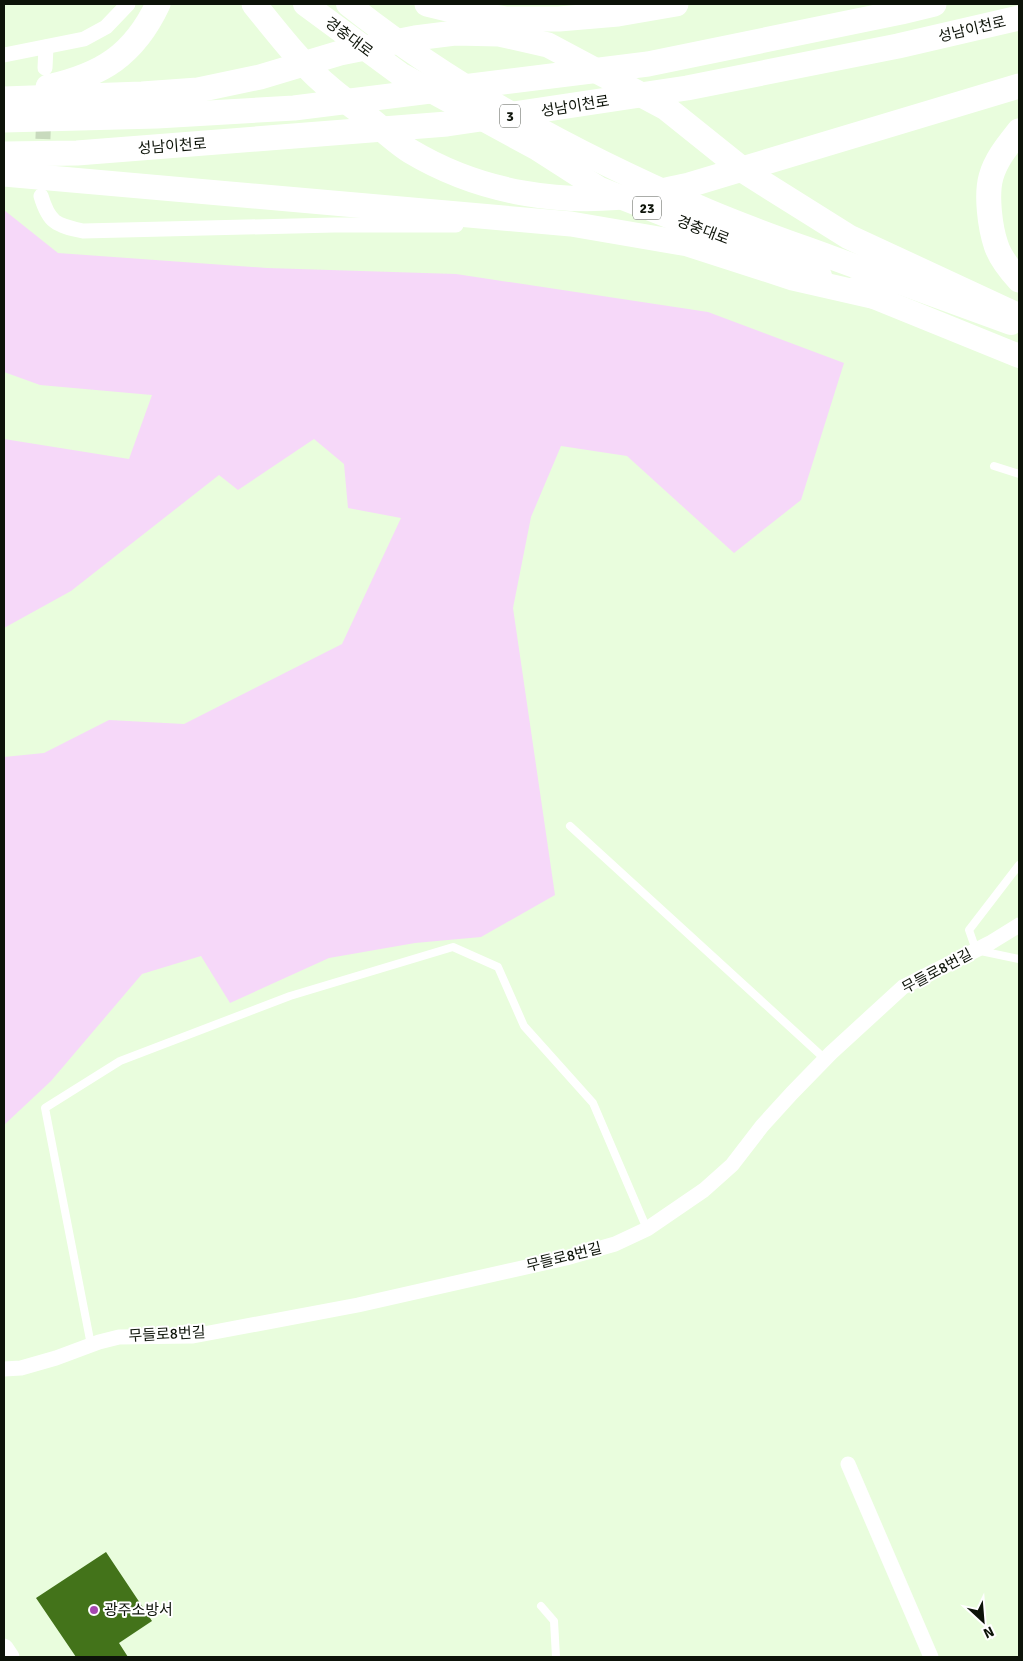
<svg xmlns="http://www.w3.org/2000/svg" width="1023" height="1661" viewBox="0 0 1023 1661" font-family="Signika,'Noto Sans KR',sans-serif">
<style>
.green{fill:#f6d8f9}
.building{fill:#43731a}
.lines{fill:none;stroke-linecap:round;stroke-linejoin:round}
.minor-tunnel{stroke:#c8dabd;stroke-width:15;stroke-dasharray:15 8;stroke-linecap:butt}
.service{stroke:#fff;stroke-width:8}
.minor{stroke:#fff;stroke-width:15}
.tertiary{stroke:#fff;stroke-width:19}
.primary{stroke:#fff;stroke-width:24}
.trunk{stroke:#fff;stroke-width:25}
.poi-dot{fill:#a547b0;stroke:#fff;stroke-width:2}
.labels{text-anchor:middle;stroke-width:4;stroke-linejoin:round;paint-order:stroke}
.shield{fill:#fff;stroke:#565a53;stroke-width:1}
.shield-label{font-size:14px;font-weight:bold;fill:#0d1309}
.street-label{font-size:15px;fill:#0d1309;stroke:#fff}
.poi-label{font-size:15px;fill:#0d1309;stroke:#fff;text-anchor:start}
</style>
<rect width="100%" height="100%" fill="#e9fddd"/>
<!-- green -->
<polygon class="green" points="4,210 58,253 267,268 456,274 708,312 844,363 801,500 734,553 627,456 561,446 531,517 513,608 555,895 481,937 415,943 329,958 230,1003 201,956 142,974 51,1081 4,1125 4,757 44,753 109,720 184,724 342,644 401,518 348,508 344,464 314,439 238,490 219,475 71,591 4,628 4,439 129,459 152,395 40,385 4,372"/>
<!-- building -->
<polygon class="building" points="106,1552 152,1621 119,1643 128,1657 76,1657 36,1598"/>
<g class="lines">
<!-- minor-tunnel -->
<polyline class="minor-tunnel" points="42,162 44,112"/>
<!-- service -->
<g class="service">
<polyline points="994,466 1019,474"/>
<polyline points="570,826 825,1059"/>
<polyline points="1019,865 969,930 976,950 1019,959"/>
<polyline points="91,1345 45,1108 120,1061 290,996 453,947 498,967 524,1026 593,1103 647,1229"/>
<polyline points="541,1606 554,1621 556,1657"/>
</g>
<!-- minor -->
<g class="minor">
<polyline points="4,55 84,39 106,27 128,4"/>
<polyline points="45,68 46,47"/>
<path d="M41 196C49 223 56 225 83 231L334 225H456"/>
<polyline points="4,1369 21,1368 56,1358 99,1342 119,1337 193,1336 358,1305 566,1258 615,1244 647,1229 704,1190 732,1165 762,1126 792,1093 831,1053 903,987 990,943 1019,925"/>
<polyline points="848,1464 931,1657"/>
</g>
<!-- tertiary -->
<polyline class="tertiary" points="4,1648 10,1657"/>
<!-- primary -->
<g class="primary">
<polyline points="305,4 400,74 536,148 600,189 820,276"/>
<path d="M348 4C455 89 575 153 699 207 742 226 786 241 830 257 890 279 950 301 1011 323"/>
<polyline points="854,289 1019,356"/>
</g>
<!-- trunk -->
<g class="trunk">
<path d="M254 4C276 31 298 60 324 83 338 96 354 107 369 118 382 129 396 142 410 151 480 193 565 207 645 194 659 192 674 188 689 185L1019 86"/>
<polyline points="427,4 456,11 507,19 559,19 618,14 676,4"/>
<path d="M48 87C102 75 134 55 158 4"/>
<polyline points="4,99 142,94 198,90 260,77 340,53 415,38 455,33 499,34 548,45 666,108 747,173 849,237 1019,316"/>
<polyline points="4,120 157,116 294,108 648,64 901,12 934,4"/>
<path d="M1019 131C1008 145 996 159 991 177 986 195 990 227 996 245 1000 258 1010 270 1019 280"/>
<polyline points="4,154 77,153 447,124 687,88 898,46 1019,18"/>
<polyline points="4,174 571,224 688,244 793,278 872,296"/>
</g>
</g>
<!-- markers -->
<circle class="poi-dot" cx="94" cy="1610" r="5"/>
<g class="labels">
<!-- shield labels -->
<g class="shield">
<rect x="500" y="104.5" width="20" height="23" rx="4"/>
<rect x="633" y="196.5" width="28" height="23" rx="4"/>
</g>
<g class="shield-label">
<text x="510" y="121">3</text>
<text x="647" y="213">23</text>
</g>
<!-- street labels -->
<g class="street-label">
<text transform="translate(972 29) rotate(-13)" y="5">성남이천로</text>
<text transform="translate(349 37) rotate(37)" y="5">경충대로</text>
<text transform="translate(575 106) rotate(-9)" y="5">성남이천로</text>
<text transform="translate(172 146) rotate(-4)" y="5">성남이천로</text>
<text transform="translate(703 230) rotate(21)" y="5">경충대로</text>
<text transform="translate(937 971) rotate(-28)" y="5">무들로8번길</text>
<text transform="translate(564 1257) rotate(-14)" y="5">무들로8번길</text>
<text transform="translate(167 1334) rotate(-3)" y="5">무들로8번길</text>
</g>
<!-- poi labels -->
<g class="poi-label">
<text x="104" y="1615">광주소방서</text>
</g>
</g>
<!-- border -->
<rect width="1023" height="1661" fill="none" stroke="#0d1309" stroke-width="10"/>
<!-- north arrow -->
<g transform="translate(983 1621) rotate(154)" stroke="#ffffff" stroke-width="4" paint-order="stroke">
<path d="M0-4L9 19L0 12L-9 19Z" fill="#0d1309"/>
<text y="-8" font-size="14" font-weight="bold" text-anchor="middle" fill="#0d1309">N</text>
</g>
</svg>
